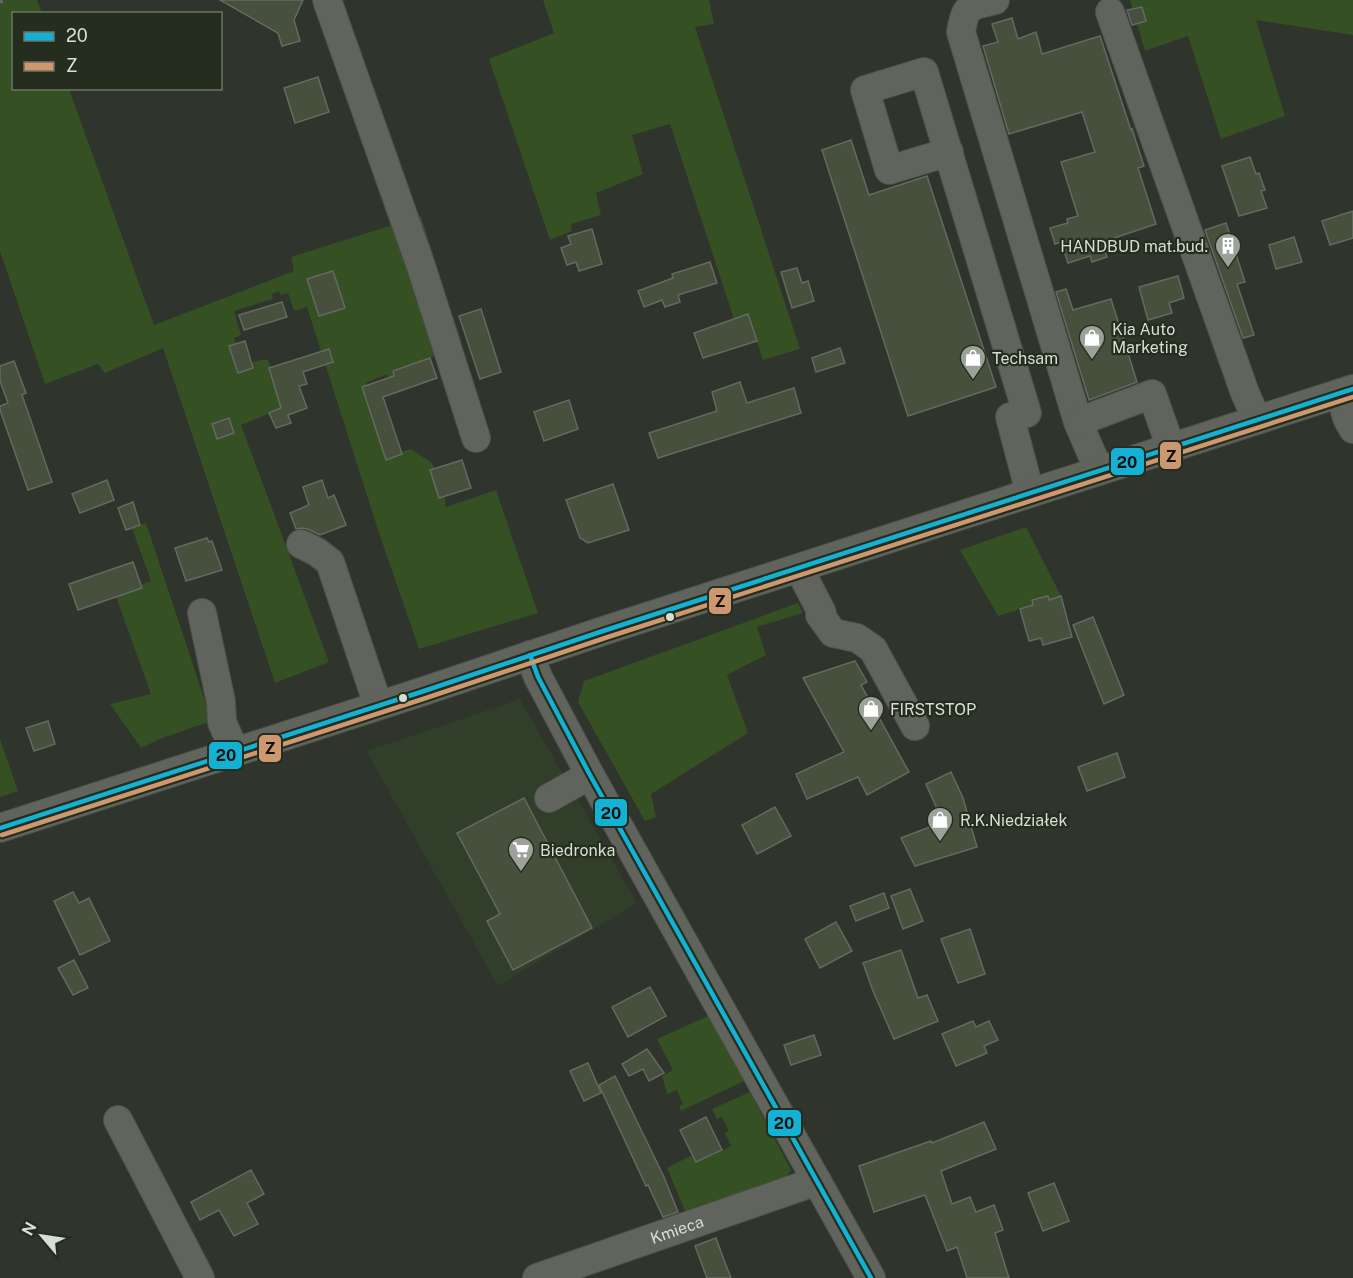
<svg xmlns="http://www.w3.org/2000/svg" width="1353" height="1278" viewBox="0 0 1353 1278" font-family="'Public Sans',sans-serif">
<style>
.built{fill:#313e29}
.green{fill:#355023}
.building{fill:#46503d;stroke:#646961;stroke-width:1.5}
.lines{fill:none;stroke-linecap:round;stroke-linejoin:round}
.minor-casing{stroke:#4d524a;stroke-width:30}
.path{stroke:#656a63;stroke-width:4;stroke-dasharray:3 3;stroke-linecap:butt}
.minor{stroke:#60645d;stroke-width:28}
.bus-1-casing{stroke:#242d1e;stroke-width:9}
.bus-2-casing{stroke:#242d1e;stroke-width:9}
.bus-1{stroke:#13b2d5;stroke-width:4.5}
.bus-2{stroke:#cd976f;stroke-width:4.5}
.bus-dot{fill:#d7ded4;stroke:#242d1e;stroke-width:2}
.labels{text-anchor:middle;stroke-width:4.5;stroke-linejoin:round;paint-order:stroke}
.poi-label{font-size:16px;fill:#d7ded4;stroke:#242d1e;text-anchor:start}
.street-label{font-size:16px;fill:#d7ded4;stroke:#242d1e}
.line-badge{stroke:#242d1e;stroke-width:2}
.pale-badge-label{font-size:16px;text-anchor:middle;font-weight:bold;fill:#111}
</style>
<rect width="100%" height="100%" fill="#2f342c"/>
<!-- built -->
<polygon class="built" points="520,699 637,903 498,986 366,751"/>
<!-- green -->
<g class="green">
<polygon points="0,0 37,0 42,13 14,14 14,88 69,89 154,325 294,271 291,257 421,216 448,302 462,343 430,358 393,371 400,391 393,389 387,374 366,383 392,455 411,449 432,463 444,494 446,507 496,490 538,613 419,649 378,530 307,307 294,311 288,293 281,295 279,291 272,294 273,299 234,311 241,335 234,338 242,365 260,360 268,360 285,407 241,425 329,662 275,683 163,348 105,373 98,364 45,384 0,251"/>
<polygon points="543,0 709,0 714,24 695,27 800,349 763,360 748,315 734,319 670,124 632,135 643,174 596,193 601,215 571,224 572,231 550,240 489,59 554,33"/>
<polygon points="1130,0 1353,0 1353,35 1256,20 1285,116 1221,139 1188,36 1145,51"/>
<polygon points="146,523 211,719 206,723 162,738 141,748 110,704 151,694 115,594 151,581 132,528"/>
<polygon points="1026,527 1061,596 1049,600 1047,596 1032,600 1033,605 998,616 960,550"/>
<polygon points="798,603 803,613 757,627 766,655 727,675 748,733 651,794 656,817 645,821 578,702 584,681"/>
<polygon points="0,739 18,791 0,797"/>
<polygon points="708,1016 744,1081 681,1111 679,1106 683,1104 677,1090 667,1094 662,1076 673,1070 657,1039"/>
<polygon points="750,1092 791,1170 787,1176 685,1211 667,1168 698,1152 703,1160 731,1146 725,1133 729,1131 722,1117 717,1119 712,1109"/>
</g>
<!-- building -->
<g class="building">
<polygon points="220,0 303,0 294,20 300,41 282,46 278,33"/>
<polygon points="1142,7 1146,21 1132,25 1127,10"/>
<polygon points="1012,18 1018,39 1036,32 1042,54 1100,36 1131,130 1132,129 1144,166 1138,168 1156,224 1102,242 1107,257 1092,262 1090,256 1068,263 1061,242 1055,244 1050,228 1068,223 1067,219 1078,216 1061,162 1095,152 1082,112 1009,134 983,46 998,42 992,24"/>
<polygon points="318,77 329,112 295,123 284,88"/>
<polygon points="851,140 869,195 927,176 996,387 908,416 822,150"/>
<polygon points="1250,157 1256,174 1259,173 1265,190 1261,191 1267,208 1239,216 1222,166"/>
<polygon points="1353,211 1353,238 1330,245 1322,221"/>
<polygon points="1226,223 1245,282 1237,284 1254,335 1243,338 1205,230"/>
<polygon points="592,229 602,264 579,271 576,262 567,265 561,248 571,244 568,236"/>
<polygon points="1294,237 1302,262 1276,269 1269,245"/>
<polygon points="710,262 717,283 678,295 680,302 665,307 662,300 644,307 638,291 673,278 672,274"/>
<polygon points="797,268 802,283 808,281 814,301 792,308 781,272"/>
<polygon points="333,271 345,308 319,316 307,279"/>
<polygon points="1178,276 1184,298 1169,303 1172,313 1148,320 1139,287"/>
<polygon points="1066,289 1073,310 1111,299 1137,382 1089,400 1056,292"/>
<polygon points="282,302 287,317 244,330 239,315"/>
<polygon points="481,309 501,372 480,379 459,316"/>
<polygon points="748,314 757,341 703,358 694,333"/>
<polygon points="245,341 253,368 238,373 229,346"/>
<polygon points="840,348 845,363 816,372 812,358"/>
<polygon points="329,349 333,362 303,372 307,384 299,386 307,408 288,415 291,423 276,428 269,413 281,408 269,368"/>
<polygon points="430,358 437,378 383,397 402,454 386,460 362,387 394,376 393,371"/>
<polygon points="14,361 26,393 22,395 52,482 28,490 0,410 0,406 8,403 0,381 0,366"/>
<polygon points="740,382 747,403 794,388 801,413 658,458 649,433 717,411 712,392"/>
<polygon points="569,400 578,429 544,441 534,412"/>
<polygon points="229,418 234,433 217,439 212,424"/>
<polygon points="462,460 471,488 439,498 430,470"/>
<polygon points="107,480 114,500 80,513 72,494"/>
<polygon points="322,480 328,498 334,495 346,525 320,535 308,529 301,528 296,529 290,513 309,505 303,487"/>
<polygon points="613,484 629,530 588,543 580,538 566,500"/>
<polygon points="133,502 140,525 126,530 118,508"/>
<polygon points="207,538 209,542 212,541 222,570 186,581 175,548"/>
<polygon points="133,562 142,588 78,610 69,584"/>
<polygon points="1048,596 1049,600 1061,596 1072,637 1043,645 1041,638 1029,641 1020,609 1033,605 1032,600"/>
<polygon points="1093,617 1124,695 1104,704 1073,625"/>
<polygon points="855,661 867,682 861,685 909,772 867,795 858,777 807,799 796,774 844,752 803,678"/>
<polygon points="48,721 55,744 34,751 26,728"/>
<polygon points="1117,753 1125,777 1087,791 1078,767"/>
<polygon points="951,772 963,798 977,847 915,866 901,838 943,822 926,784"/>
<polygon points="524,798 592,928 513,970 487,921 500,914 457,833"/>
<polygon points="775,807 791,836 757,854 742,825"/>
<polygon points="910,889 923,921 903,929 891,896"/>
<polygon points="73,892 79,903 89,898 110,941 80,955 54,901"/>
<polygon points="884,893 889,908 856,921 850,906"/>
<polygon points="836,922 852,951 820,968 805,939"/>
<polygon points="970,929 985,974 958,983 941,939"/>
<polygon points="901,950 918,998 927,995 938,1021 894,1039 873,991 863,963"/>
<polygon points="74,960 88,988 73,995 58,968"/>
<polygon points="650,987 666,1016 628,1037 612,1007"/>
<polygon points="973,1021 976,1027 989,1021 998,1040 984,1046 987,1053 956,1066 942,1034"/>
<polygon points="814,1035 821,1055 791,1065 784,1045"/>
<polygon points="647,1049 664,1073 649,1081 643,1069 629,1076 622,1064"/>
<polygon points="588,1063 601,1093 584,1101 570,1071"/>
<polygon points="615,1076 664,1177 678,1212 663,1217 648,1185 646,1186 599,1085"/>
<polygon points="706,1117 722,1150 696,1162 680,1130"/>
<polygon points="984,1122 996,1149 941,1171 952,1204 970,1197 976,1212 994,1205 1003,1230 995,1233 1009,1278 967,1278 957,1247 947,1251 925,1195 874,1212 859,1166 931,1141 932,1143"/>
<polygon points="251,1170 264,1194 247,1203 258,1224 234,1236 219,1210 200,1220 191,1202"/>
<polygon points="1054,1183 1069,1221 1043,1231 1028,1193"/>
<polygon points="716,1238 724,1260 731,1278 707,1278 695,1246"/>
</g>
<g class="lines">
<defs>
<g id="minor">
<polyline points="327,0 421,266 476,438"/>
<path d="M995 0C969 7 966 4 961 32L1078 422 1099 471"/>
<polyline points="1110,12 1245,393 1257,420"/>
<polyline points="949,152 889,170 865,90 924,72 1027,413 1010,417 1030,493"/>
<polyline points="1340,393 1347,418 1353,429"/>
<polyline points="1078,422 1152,394 1171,448"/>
<polyline points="301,544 317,552 330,562 378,705"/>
<polyline points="799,568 822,613 820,615 833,633 857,638 873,649 915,726"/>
<polyline points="202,613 221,702 222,722 235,752"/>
<polyline points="530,655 538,677 590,775 871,1278"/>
<polyline points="549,798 590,775"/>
<polyline points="0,828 421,692 606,630 1353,389"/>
<polyline points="118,1120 200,1278"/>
<path id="s1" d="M537 1278 817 1181"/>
</g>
</defs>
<!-- minor casing -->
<use href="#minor" class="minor-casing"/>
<!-- path -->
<polyline class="path" points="0,2 4,0"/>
<!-- minor -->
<use href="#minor" class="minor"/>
<defs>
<g id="bus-1">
<polyline points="530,655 538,677 590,775 871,1278"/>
<polyline points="0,828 421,692 606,630 1353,389"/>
</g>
<polyline id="bus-2" points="2,835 423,699 608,637 1353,397"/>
</defs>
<!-- bus-1 casing -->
<use href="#bus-1" class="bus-1-casing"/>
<!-- bus-2 casing -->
<use href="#bus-2" class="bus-2-casing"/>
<!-- bus-1 -->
<use href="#bus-1" class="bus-1"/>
<!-- bus-2 -->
<use href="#bus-2" class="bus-2"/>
</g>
<!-- icons -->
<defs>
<symbol id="building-pin" viewBox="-11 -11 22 30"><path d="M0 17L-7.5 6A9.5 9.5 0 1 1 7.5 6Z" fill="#9ca299" stroke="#242d1e"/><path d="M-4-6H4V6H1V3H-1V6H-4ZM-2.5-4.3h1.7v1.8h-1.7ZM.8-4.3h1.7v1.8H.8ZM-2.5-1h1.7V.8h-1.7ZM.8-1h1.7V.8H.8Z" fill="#fff"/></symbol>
<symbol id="shop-pin" viewBox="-11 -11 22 30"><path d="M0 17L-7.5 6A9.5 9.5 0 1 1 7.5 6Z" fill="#9ca299" stroke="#242d1e"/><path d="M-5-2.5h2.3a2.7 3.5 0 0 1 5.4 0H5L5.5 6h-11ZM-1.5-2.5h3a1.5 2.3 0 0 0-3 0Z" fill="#fff"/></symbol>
<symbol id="supermarket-pin" viewBox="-11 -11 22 30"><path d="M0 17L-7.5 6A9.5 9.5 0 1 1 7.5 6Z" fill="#9ca299" stroke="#242d1e"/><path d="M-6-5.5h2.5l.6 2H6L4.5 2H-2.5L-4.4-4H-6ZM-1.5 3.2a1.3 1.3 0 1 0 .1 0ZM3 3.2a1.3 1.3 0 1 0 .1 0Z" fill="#fff"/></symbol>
</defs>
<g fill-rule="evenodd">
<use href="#building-pin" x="1213" y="231" width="30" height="40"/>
<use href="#shop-pin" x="1077" y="323" width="30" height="40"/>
<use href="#shop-pin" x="958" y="343" width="30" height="40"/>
<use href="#shop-pin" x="856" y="694" width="30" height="40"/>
<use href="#shop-pin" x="925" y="805" width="30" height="40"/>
<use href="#supermarket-pin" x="506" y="835" width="30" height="40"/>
</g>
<!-- markers -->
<g class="bus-dot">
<circle cx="670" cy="617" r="5"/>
<circle cx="403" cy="698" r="5"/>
</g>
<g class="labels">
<!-- poi labels -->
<g class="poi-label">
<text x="1208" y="252" text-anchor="end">HANDBUD mat.bud.</text>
<text x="1112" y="335">Kia Auto<tspan x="1112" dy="18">Marketing</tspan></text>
<text x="992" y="364">Techsam</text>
<text x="890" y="715">FIRSTSTOP</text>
<text x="960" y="826">R.K.Niedziałek</text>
<text x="540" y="856">Biedronka</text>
</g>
<!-- street labels -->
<g class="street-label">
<text dy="6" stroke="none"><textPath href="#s1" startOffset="148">Kmieca</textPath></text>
</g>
</g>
<g class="line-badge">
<rect x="1159" y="441" width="23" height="29" rx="6" fill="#cd976f"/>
<rect x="1110" y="447" width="35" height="29" rx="6" fill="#13b2d5"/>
<rect x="708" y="587" width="24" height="28" rx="6" fill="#cd976f"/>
<rect x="258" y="734" width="24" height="29" rx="6" fill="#cd976f"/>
<rect x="208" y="741" width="35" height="29" rx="6" fill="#13b2d5"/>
<rect x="594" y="798" width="34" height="29" rx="6" fill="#13b2d5"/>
<rect x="767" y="1109" width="35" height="28" rx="6" fill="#13b2d5"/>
</g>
<g class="pale-badge-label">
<text x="1171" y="462">Z</text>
<text x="1127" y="468">20</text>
<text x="720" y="607">Z</text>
<text x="270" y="754">Z</text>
<text x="226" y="761">20</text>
<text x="611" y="819">20</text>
<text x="784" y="1129">20</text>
</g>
<!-- legend -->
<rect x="12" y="12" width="210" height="78" fill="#242d1e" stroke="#6c7467" stroke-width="1.5"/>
<rect x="24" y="32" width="30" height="9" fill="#13b2d5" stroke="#6c7467" stroke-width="1.5"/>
<text x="66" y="42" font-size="18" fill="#d7ded4">20</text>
<rect x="24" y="62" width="30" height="9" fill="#cd976f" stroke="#6c7467" stroke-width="1.5"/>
<text x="66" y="72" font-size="18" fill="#d7ded4">Z</text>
<!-- north arrow -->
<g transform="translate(42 1236) rotate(299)" stroke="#242d1e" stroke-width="4.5" paint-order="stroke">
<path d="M0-4.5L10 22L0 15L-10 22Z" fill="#d7ded4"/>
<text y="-9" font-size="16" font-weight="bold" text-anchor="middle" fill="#d7ded4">N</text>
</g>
</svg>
